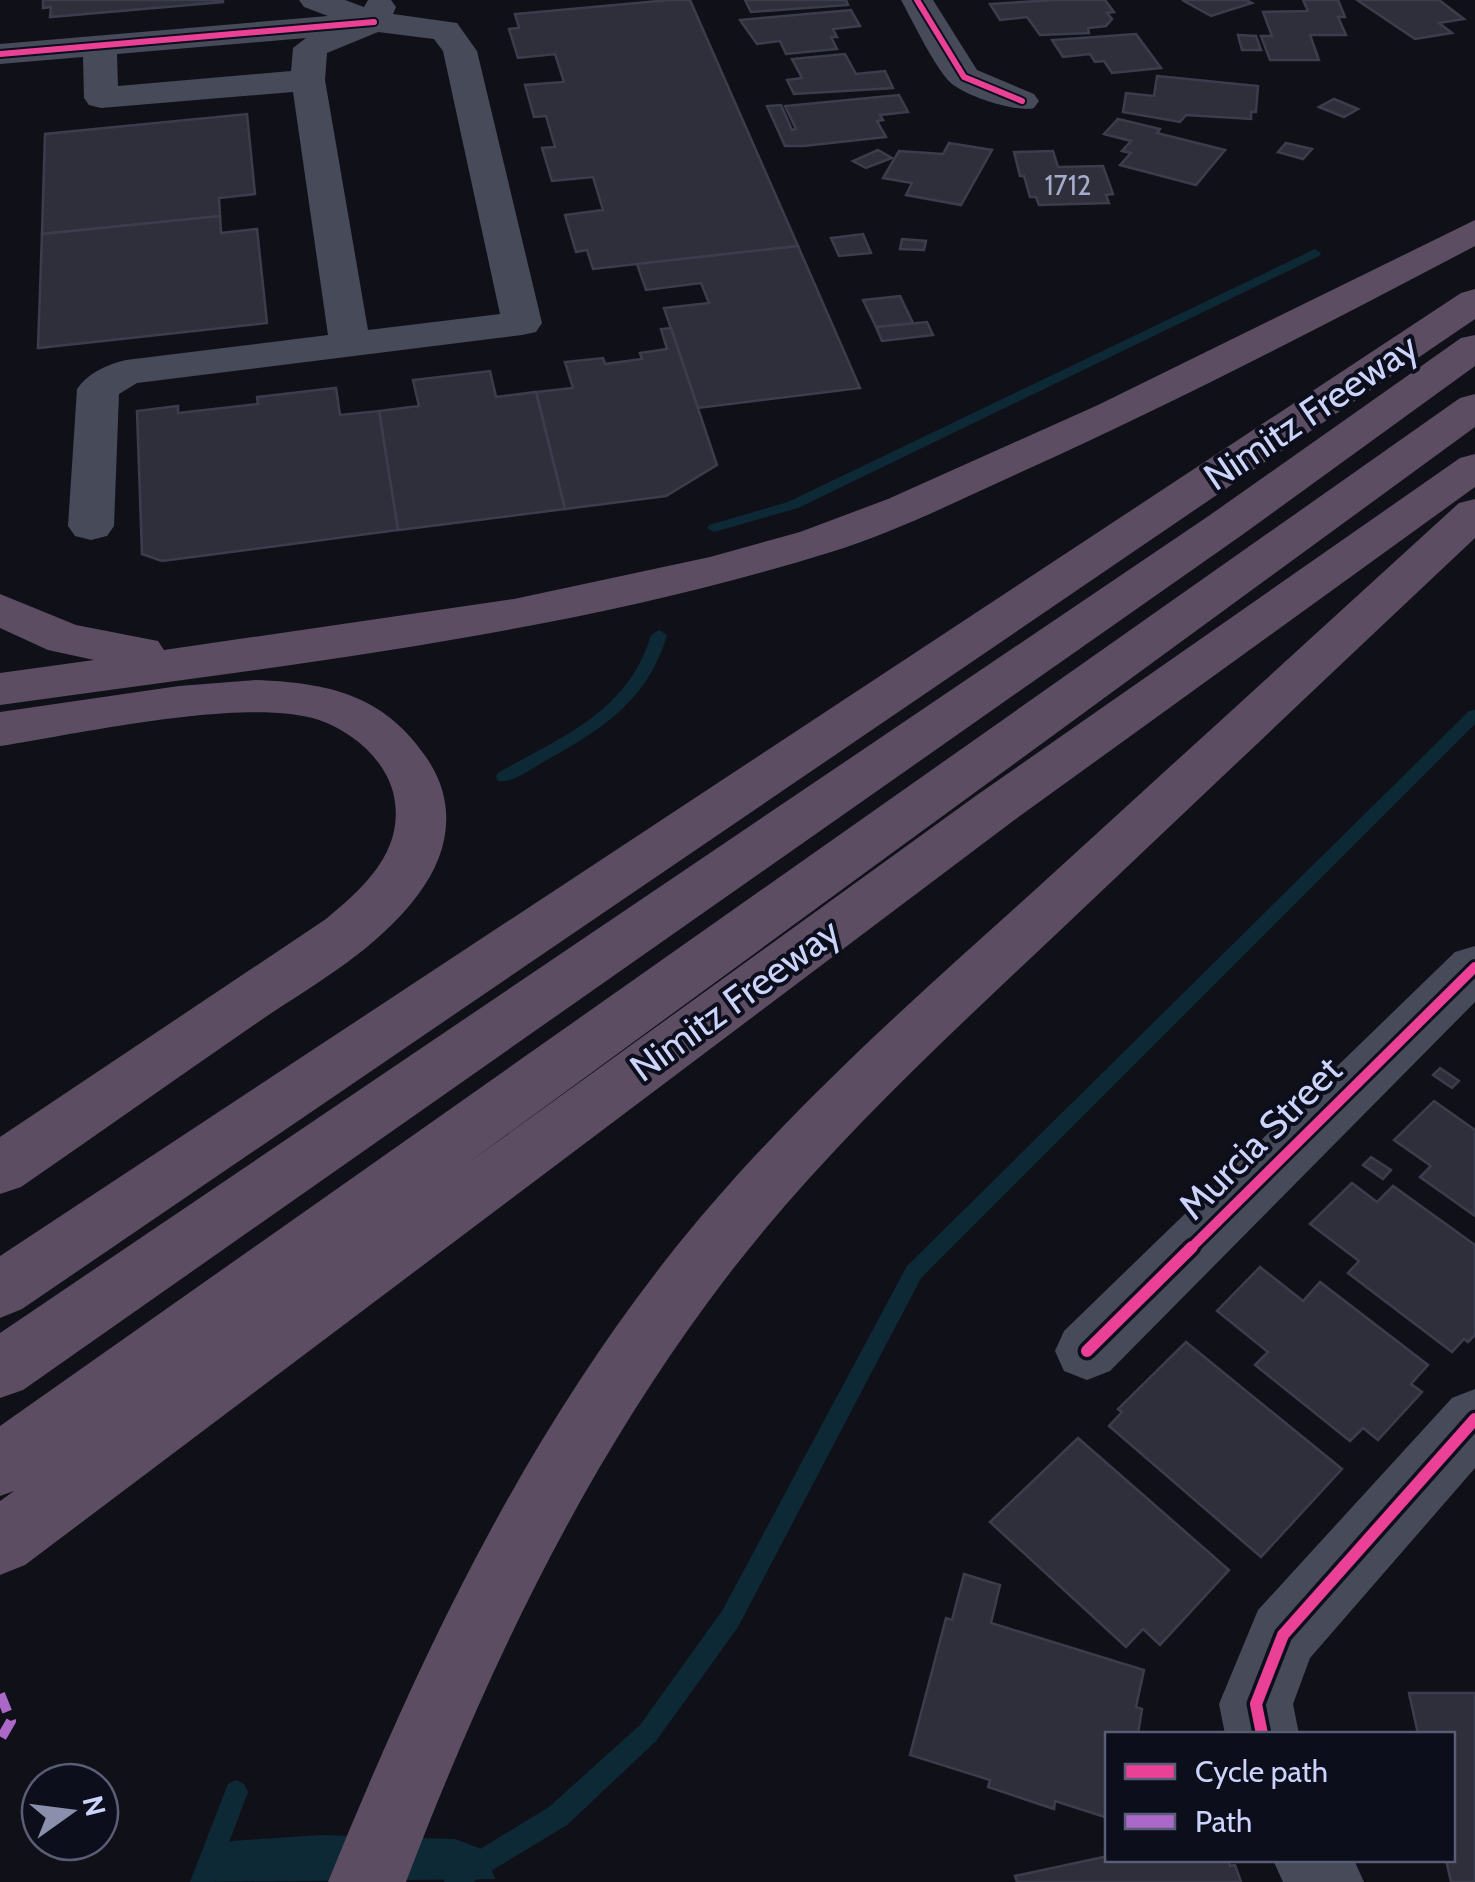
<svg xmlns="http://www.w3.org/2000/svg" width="1475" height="1882" viewBox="0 0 1475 1882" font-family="Cabin,sans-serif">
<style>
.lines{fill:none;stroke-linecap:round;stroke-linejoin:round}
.stream{fill:#0e2936;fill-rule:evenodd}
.canal{fill:#0e2936;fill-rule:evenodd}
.building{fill:#2e2f3b;stroke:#3b3d4c;stroke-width:2.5}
.minor{fill:#464a59;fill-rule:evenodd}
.highway{fill:#5c4d63;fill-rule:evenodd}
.quiet{stroke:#ac68c9;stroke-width:10;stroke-dasharray:19 10;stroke-linecap:butt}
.cycleway-far2-casing{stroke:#0d0e1c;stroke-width:10}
.cycleway-far1-casing{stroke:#0d0e1c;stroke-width:16}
.cycleway-casing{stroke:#0d0e1c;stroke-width:19}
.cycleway-far2{stroke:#ea4096;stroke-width:6}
.cycleway-far1{stroke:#ea4096;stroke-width:10}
.cycleway{stroke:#ea4096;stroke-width:12}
.labels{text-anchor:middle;stroke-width:8;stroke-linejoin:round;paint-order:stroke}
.far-number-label{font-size:28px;fill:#a4abcb}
.street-label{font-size:38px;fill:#ccd4fb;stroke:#0d0e1c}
</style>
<rect width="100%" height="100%" fill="#101118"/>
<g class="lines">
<!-- stream -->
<g class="stream">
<polygon points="1315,249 1321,253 1319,256 798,508 714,532 707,528 709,525 788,502"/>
<path d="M659 630 667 635C647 703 599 731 540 764 527 771 513 783 498 781L496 777 498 773C563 736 628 712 651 635Z"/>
<polygon points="1475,710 1475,724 921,1278 738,1627 656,1741 567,1825 473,1882 444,1882 446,1870 549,1807 640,1725 722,1611 907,1266 1469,711"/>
<polygon points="236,1780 244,1784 248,1792 214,1882 190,1882 228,1784"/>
</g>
<!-- canal -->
<polygon class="canal" points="319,1835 455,1839 484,1850 495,1879 191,1882 203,1853 232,1841"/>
</g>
<!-- building -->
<g class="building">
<polygon points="43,0 223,0 223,2 50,17 51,7 43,8"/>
<polygon points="670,0 690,0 798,246 593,269 587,250 576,252 565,215 603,210 593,177 552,181 542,148 555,147 546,116 534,117 525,85 564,82 555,54 518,58 509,29 519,28 515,14"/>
<polygon points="745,0 846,0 848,5 751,12"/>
<polygon points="1054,0 1105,0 1114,12 1107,13 1112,19 1106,26 1088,28 1089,33 1040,35 1027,17 1000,20 990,4"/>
<polygon points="1182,0 1246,0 1252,3 1211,16"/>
<polygon points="1303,0 1338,0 1345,17 1338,17 1346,35 1310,35 1319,60 1270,60 1261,36 1272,36 1263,12 1308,11"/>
<polygon points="1357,0 1439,0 1464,19 1439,23 1452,33 1415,39"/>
<polygon points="851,10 860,26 833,29 837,37 831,37 837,49 786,54 780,41 757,44 740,20"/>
<polygon points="1136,34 1161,68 1112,73 1104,61 1095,62 1090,54 1063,57 1052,40"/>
<polygon points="1238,35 1256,36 1261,50 1242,50"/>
<polygon points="845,54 856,74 885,71 893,88 794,94 787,80 802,78 792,59"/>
<polygon points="1157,76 1258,86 1256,112 1251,112 1251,119 1186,115 1180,122 1123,112 1126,93 1154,96"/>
<polygon points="899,95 908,112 880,115 883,120 877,121 886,137 803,146 785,146 767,106 781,105 792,130 796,129 785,106"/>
<polygon points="1334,99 1358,109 1344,117 1319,107"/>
<polygon points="247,114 255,194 219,198 220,216 42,234 45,134"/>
<polygon points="1118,119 1160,129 1157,133 1225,150 1196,185 1120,165 1131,153 1122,151 1131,141 1104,134"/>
<polygon points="949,143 992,150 961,205 906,195 912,183 883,178 899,151 943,154"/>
<polygon points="1286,143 1312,149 1303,159 1278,152"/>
<polygon points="878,150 892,158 866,168 853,161"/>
<polygon points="1053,151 1058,167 1103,166 1113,194 1106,195 1109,203 1039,205 1036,197 1030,197 1024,176 1020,176 1014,152"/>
<polygon points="220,216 221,233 257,229 267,323 38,348 42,234"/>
<polygon points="863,234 871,253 839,256 831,238"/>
<polygon points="902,239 926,241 924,250 900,249"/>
<polygon points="798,246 860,388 698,408 664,308 709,303 701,283 646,290 637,264"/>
<polygon points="900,296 913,323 876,327 863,300"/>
<polygon points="927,322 933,335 882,341 876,327"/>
<polygon points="671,328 717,465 666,496 565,509 536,392 573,388 565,362 603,358 605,364 642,359 640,353 667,349 661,329"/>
<polygon points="490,371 496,397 536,392 565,509 398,530 379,411 419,406 413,380"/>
<polygon points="336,388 340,415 379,411 398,530 162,561 142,554 137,411 178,406 178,413 258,404 257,397"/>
<polygon points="1440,1068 1459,1081 1452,1088 1433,1075"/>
<polygon points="1434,1101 1475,1130 1475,1216 1420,1177 1431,1166 1394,1140"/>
<polygon points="1371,1157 1391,1170 1383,1179 1363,1165"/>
<polygon points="1352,1183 1377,1202 1393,1186 1475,1245 1475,1335 1468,1342 1464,1339 1452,1352 1348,1273 1359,1261 1310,1224"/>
<polygon points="1260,1267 1303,1301 1320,1282 1428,1365 1411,1384 1422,1392 1378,1440 1363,1428 1350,1441 1255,1365 1268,1352 1217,1311"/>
<polygon points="1186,1342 1342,1469 1261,1557 1109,1426 1122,1412 1118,1409"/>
<polygon points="1078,1438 1229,1570 1160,1645 1143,1629 1126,1647 990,1522"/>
<polygon points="964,1574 1000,1585 991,1623 1144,1670 1136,1707 1142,1709 1138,1734 1108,1734 1108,1818 1055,1801 1054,1809 988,1787 990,1780 910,1755 946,1618 952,1620"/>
<polygon points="1409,1693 1475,1693 1475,1882 1451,1882 1446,1860 1452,1860 1452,1734 1418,1734"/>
<polygon points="1108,1856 1108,1860 1228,1860 1230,1866 1235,1865 1241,1882 1017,1882 1015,1876"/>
</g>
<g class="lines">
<!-- minor -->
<g class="minor">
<path d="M299 0H345L364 7 368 0H391L396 7 393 14 457 23 477 51 542 323 536 332 522 335 137 383 119 394 114 526 107 536 91 540 75 536 68 526 77 389C88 373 108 364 126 360L328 335 293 92 101 108 89 105 84 98 83 57 0 64V44L328 16 304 7ZM378 32 434 39 443 51 500 314 368 330 325 80 327 53ZM306 38 293 48 291 71 118 86 117 54Z"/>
<path d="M901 0H933L977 70 1034 94 1039 101 1034 108C1017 113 965 96 951 83 936 70 912 20 901 0Z"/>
<polygon points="1475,946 1475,1002 1110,1371 1087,1380 1064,1371 1055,1351 1064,1331 1455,952"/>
<polygon points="1475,1389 1475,1468 1310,1658 1293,1704 1299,1734 1225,1734 1219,1704 1258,1610 1452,1398"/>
<polygon points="1273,1860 1354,1860 1364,1882 1283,1882"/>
</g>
<!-- highway -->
<g class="highway">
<path d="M1475 220V246C1325 325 1174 403 1019 473 957 501 896 532 831 552 561 636 279 666 0 705V673L94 660 48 650 0 628V594L76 625 158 641 164 650 514 599 710 557 800 532 888 499 1098 405Z"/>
<polygon points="1475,289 1475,319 22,1309 0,1318 0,1256 1461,293"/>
<polygon points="1475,335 1475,366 1242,535 23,1390 0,1398 0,1333 1210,515 1461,338"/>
<polygon points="1475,394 1475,427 468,1163 977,795 1460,458 1475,454 1475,487 1013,821 25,1565 0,1575 0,1501 14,1491 0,1496 0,1426 1460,398"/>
<path d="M1475 499V538C1339 666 1204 794 1069 922 942 1042 811 1161 708 1302 578 1479 484 1677 406 1882H328C417 1663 518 1449 665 1261 773 1123 906 1006 1036 889 1177 760 1318 632 1459 503Z"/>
<path d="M256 680C328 683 383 694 426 757 458 803 450 853 417 896 377 949 318 982 264 1018 183 1074 102 1131 21 1187L0 1194V1137L326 919C366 886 407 848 393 792 384 758 351 731 319 720 248 696 78 734 0 746V712L179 686Z"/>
</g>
<!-- quiet -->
<polyline class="quiet" points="0,1694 11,1721 0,1740"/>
<defs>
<g id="cycleway-far2">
<polyline points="917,0 964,77 1022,101"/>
<polyline points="0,54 374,22"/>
</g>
<polyline id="cycleway-far1" points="1189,1250 1475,967"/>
<g id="cycleway">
<polyline points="1087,1351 1192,1247"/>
<polyline points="1262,1734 1256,1704 1283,1635 1475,1419"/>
</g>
</defs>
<!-- cycleway-far2 casing -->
<use href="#cycleway-far2" class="cycleway-far2-casing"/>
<!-- cycleway-far1 casing -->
<use href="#cycleway-far1" class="cycleway-far1-casing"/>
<!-- cycleway casing -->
<use href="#cycleway" class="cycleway-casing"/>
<!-- cycleway-far2 -->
<use href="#cycleway-far2" class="cycleway-far2"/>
<!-- cycleway-far1 -->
<use href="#cycleway-far1" class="cycleway-far1"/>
<!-- cycleway -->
<use href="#cycleway" class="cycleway"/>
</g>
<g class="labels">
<!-- far-number labels -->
<g class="far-number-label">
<text x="1068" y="195">1712</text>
</g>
<!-- street labels -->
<g class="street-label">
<text transform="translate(1311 412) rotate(-34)" y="13">Nimitz Freeway</text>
<text transform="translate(735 1000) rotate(-36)" y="13">Nimitz Freeway</text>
<text transform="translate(1260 1138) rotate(-45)" y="13">Murcia Street</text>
</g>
</g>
<!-- legend -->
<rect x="1105" y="1732" width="350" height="130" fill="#0d0e1c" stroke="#595d75" stroke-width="2.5"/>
<rect x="1125" y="1764" width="50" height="15" fill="#ea4096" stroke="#595d75" stroke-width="2.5"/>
<text x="1195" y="1782" font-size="30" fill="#ccd4fb">Cycle path</text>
<rect x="1125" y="1814" width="50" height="15" fill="#ac68c9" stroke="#595d75" stroke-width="2.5"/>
<text x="1195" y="1832" font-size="30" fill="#ccd4fb">Path</text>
<!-- north arrow -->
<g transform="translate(70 1812) rotate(76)"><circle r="48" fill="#0d0e1c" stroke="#595d75" stroke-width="2.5"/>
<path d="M0-8L18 38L0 25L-18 38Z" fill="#8a90ac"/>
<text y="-15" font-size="28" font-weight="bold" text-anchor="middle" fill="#ccd4fb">N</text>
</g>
</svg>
